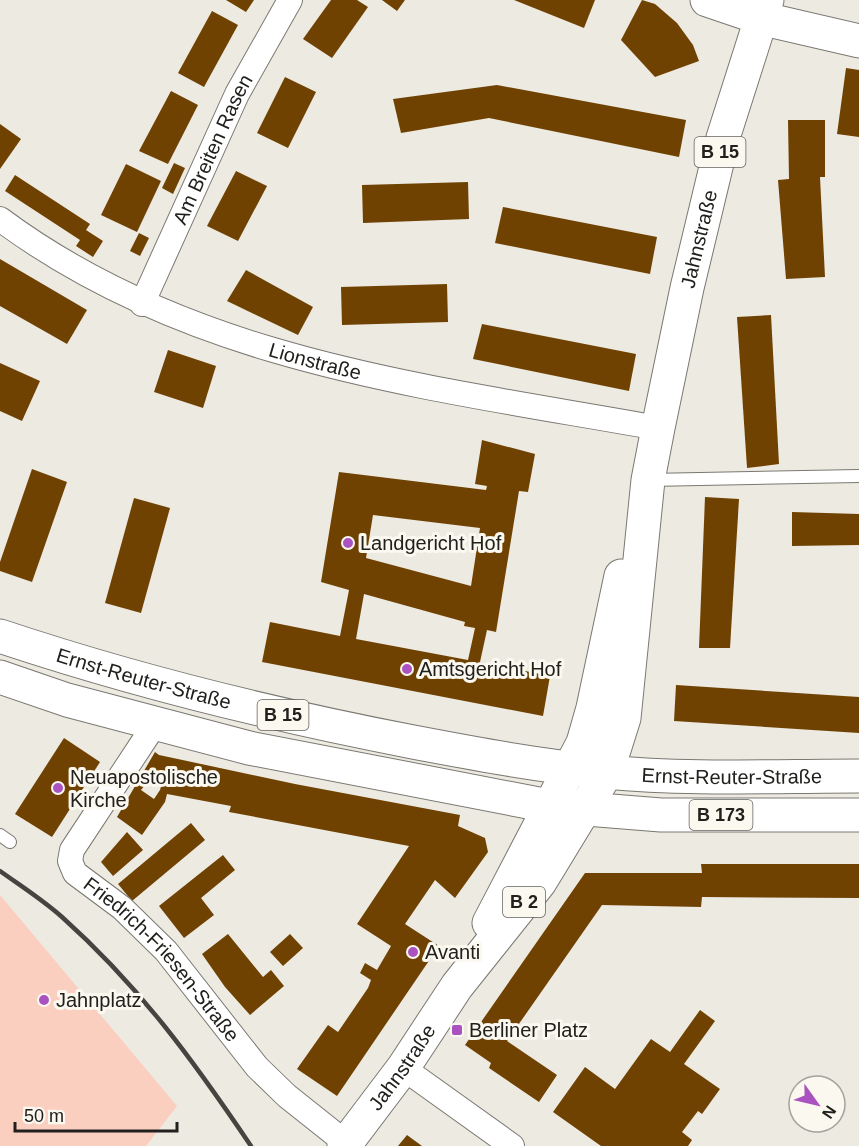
<svg xmlns="http://www.w3.org/2000/svg" width="859" height="1146" viewBox="0 0 859 1146" font-family="Arial,sans-serif">
<style>
.green{fill:#fbcfc0}
.building{fill:#704202;fill-rule:evenodd}
.lines{fill:none;stroke-linecap:round;stroke-linejoin:round}
.lane-casing{stroke:#7a7871;stroke-width:14}
.street-casing{stroke:#7a7871;stroke-width:26}
.secondary-casing{stroke:#7a7871;stroke-width:35}
.primary-casing{stroke:#7a7871;stroke-width:35}
.lane{stroke:#fff;stroke-width:12}
.street{stroke:#fff;stroke-width:24}
.secondary{stroke:#fff;stroke-width:33}
.primary{stroke:#fff;stroke-width:33}
.rail{stroke:#454440;stroke-width:4.5}
.poi-dot{fill:#aa52bf;stroke:#faf8ef;stroke-width:2}
.labels{text-anchor:middle;stroke-width:6;stroke-linejoin:round;paint-order:stroke}
.shield{fill:#faf8ef;stroke:#62615c;stroke-width:1.5}
.shield-label{font-size:18px;font-weight:bold;fill:#21201d}
.street-label{font-size:20px;fill:#21201d;stroke:#faf8ef}
.poi-label{font-size:20px;fill:#21201d;stroke:#faf8ef;text-anchor:start}
</style>
<rect width="100%" height="100%" fill="#edeae2"/>
<!-- green -->
<polygon class="green" points="0,895 177,1106 146,1146 0,1146"/>
<!-- building -->
<g class="building">
<polygon points="226,0 254,0 246,12"/>
<polygon points="331,0 357,0 368,7 332,58 303,39"/>
<polygon points="382,0 405,0 397,11"/>
<polygon points="514,0 595,0 584,28"/>
<polygon points="642,0 655,4 677,23 693,45 699,61 655,77 621,40"/>
<polygon points="212,11 238,25 204,87 178,73"/>
<polygon points="846,68 859,70 859,137 837,134"/>
<polygon points="285,77 316,92 288,148 257,133"/>
<polygon points="497,85 686,120 679,157 489,118 401,133 393,99"/>
<polygon points="171,91 198,105 168,164 139,151"/>
<polygon points="788,120 825,120 825,177 820,177 825,277 786,279 778,180 789,179"/>
<polygon points="0,124 21,139 0,169"/>
<polygon points="174,163 185,168 173,194 162,188"/>
<polygon points="126,164 161,181 137,232 101,215"/>
<polygon points="236,171 267,186 238,241 207,226"/>
<polygon points="15,175 90,224 86,230 103,241 93,257 76,246 80,240 5,191"/>
<polygon points="468,182 469,219 363,223 362,185"/>
<polygon points="503,207 657,237 650,274 495,243"/>
<polygon points="139,233 149,238 140,256 130,251"/>
<polygon points="0,259 87,310 67,344 0,306"/>
<polygon points="246,270 313,307 298,335 227,301"/>
<polygon points="447,284 448,322 342,325 341,287"/>
<polygon points="771,315 779,464 747,468 737,317"/>
<polygon points="482,324 636,354 629,391 473,359"/>
<polygon points="168,350 216,366 203,408 154,392"/>
<polygon points="0,363 40,381 22,421 0,411"/>
<path d="M482 440 535 454 528 492 519 491 496 632 487 630 480 662 550 676 543 716 262 662 270 622 340 636 349 590 321 582 339 472 486 490 487 486 475 484ZM373 515 480 528 471 586 366 558ZM364 594 465 622 464 626 475 628 468 660 356 639Z"/>
<polygon points="32,469 67,482 32,582 0,571 0,562"/>
<polygon points="705,497 739,499 730,648 699,648"/>
<polygon points="134,498 170,508 141,613 105,603"/>
<polygon points="792,512 859,514 859,545 792,546"/>
<polygon points="676,685 859,697 859,733 674,721"/>
<polygon points="64,738 100,762 52,837 15,814"/>
<path d="M155 752 159 755 295 784 460 815 458 826 485 838 488 852 455 898 435 880 405 924 439 946 337 1096 297 1069 328 1025 338 1032 368 988 371 980 360 973 365 963 377 970 391 946 357 924 409 846 229 812 231 806 167 794 165 802 142 835 117 817ZM154 774 164 776 160 790 154 799 141 790Z"/>
<polygon points="191,823 205,840 132,901 118,884"/>
<polygon points="127,832 143,850 113,876 101,862"/>
<polygon points="223,855 235,870 201,898 214,915 184,938 159,906"/>
<polygon points="701,864 859,864 859,898 702,897 701,907 602,905 507,1041 557,1075 539,1102 489,1068 491,1063 465,1045 585,873 702,873"/>
<polygon points="228,934 263,977 271,970 284,986 250,1015 225,987 202,954"/>
<polygon points="290,934 303,948 283,966 270,952"/>
<polygon points="700,1010 715,1021 684,1064 720,1089 702,1114 698,1111 682,1132 692,1140 688,1146 601,1146 553,1112 585,1067 615,1089 651,1039 670,1052"/>
<polygon points="407,1135 422,1146 398,1146"/>
</g>
<g class="lines">
<defs>
<g id="lane">
<polyline points="649,480 859,476"/>
<polyline points="0,835 10,842"/>
</g>
<g id="street">
<path id="s1" d="M0 219C192 362 430 387 658 428"/>
<path id="s2" d="M142 304 237 94 290 0"/>
<path id="s3" d="M155 724 72 850 70 861 75 873 122 908 166 951 257 1067 287 1096 346 1143"/>
<polyline points="403,1068 512,1146"/>
</g>
<polyline id="secondary" points="707,0 760,18 859,41"/>
<g id="primary">
<path id="s4" d="M0 636C135 681 273 715 413 742 476 754 540 766 605 772 689 780 775 776 859 776"/>
<polyline points="0,677 67,700 249,748 549,806 661,815 859,815"/>
<polyline points="489,923 583,743 593,708 621,576"/>
<path id="s5" d="M344 1146 403 1068 457 986 540 882 607 772 624 718 648 480 658 428 687 288 723 138 767 0"/>
</g>
</defs>
<!-- lane casing -->
<use href="#lane" class="lane-casing"/>
<!-- street casing -->
<use href="#street" class="street-casing"/>
<!-- secondary casing -->
<use href="#secondary" class="secondary-casing"/>
<!-- primary casing -->
<use href="#primary" class="primary-casing"/>
<!-- lane -->
<use href="#lane" class="lane"/>
<!-- street -->
<use href="#street" class="street"/>
<!-- secondary -->
<use href="#secondary" class="secondary"/>
<!-- primary -->
<use href="#primary" class="primary"/>
<!-- rail -->
<path class="rail" d="M0 871C21 886 43 900 62 917 140 987 193 1060 251 1146"/>
</g>
<!-- markers -->
<g class="poi-dot">
<circle cx="348" cy="543" r="6"/>
<circle cx="407" cy="669" r="6"/>
<circle cx="58" cy="788" r="6"/>
<circle cx="413" cy="952" r="6"/>
<circle cx="44" cy="1000" r="6"/>
<rect x="451" y="1024" width="12" height="12" rx="3"/>
</g>
<g class="labels">
<!-- shield labels -->
<g class="shield">
<rect x="694.5" y="137" width="51" height="30" rx="4.5"/>
<rect x="257.5" y="700" width="51" height="30" rx="4.5"/>
<rect x="689.5" y="800" width="63" height="30" rx="4.5"/>
<rect x="503" y="887" width="42" height="30" rx="4.5"/>
</g>
<g class="shield-label">
<text x="720" y="158">B 15</text>
<text x="283" y="721">B 15</text>
<text x="721" y="821">B 173</text>
<text x="524" y="908">B 2</text>
</g>
<!-- street labels -->
<g class="street-label">
<text dy="7" stroke="none"><textPath href="#s2" startOffset="170">Am Breiten Rasen</textPath></text>
<text dy="7" stroke="none"><textPath href="#s5" startOffset="1000">Jahnstraße</textPath></text>
<text dy="7" stroke="none"><textPath href="#s1" startOffset="348">Lionstraße</textPath></text>
<text dy="7" stroke="none"><textPath href="#s4" startOffset="150">Ernst-Reuter-Straße</textPath></text>
<text dy="7" stroke="none"><textPath href="#s4" startOffset="748">Ernst-Reuter-Straße</textPath></text>
<text dy="7" stroke="none"><textPath href="#s3" startOffset="298">Friedrich-Friesen-Straße</textPath></text>
<text dy="7" stroke="none"><textPath href="#s5" startOffset="98">Jahnstraße</textPath></text>
</g>
<!-- poi labels -->
<g class="poi-label">
<text x="360" y="550">Landgericht Hof</text>
<text x="419" y="676">Amtsgericht Hof</text>
<text x="70" y="784">Neuapostolische<tspan x="70" dy="23">Kirche</tspan></text>
<text x="425" y="959">Avanti</text>
<text x="56" y="1007">Jahnplatz</text>
<text x="469" y="1037">Berliner Platz</text>
</g>
</g>
<!-- north arrow -->
<g transform="translate(817 1104) rotate(124)"><circle r="28" fill="#faf8ef" stroke="#a3a29b" stroke-width="1.5"/>
<path d="M0-4.5L10 22L0 15L-10 22Z" fill="#aa52bf"/>
<text y="-9" font-size="16" font-weight="bold" text-anchor="middle" fill="#21201d">N</text>
</g>
<!-- scale -->
<path d="M15 1122v9h162v-9" fill="none" stroke="#21201d" stroke-width="3"/>
<text x="24" y="1122" font-size="18" fill="#21201d" stroke="#faf8ef" stroke-width="4.5" paint-order="stroke">50 m</text>
</svg>
